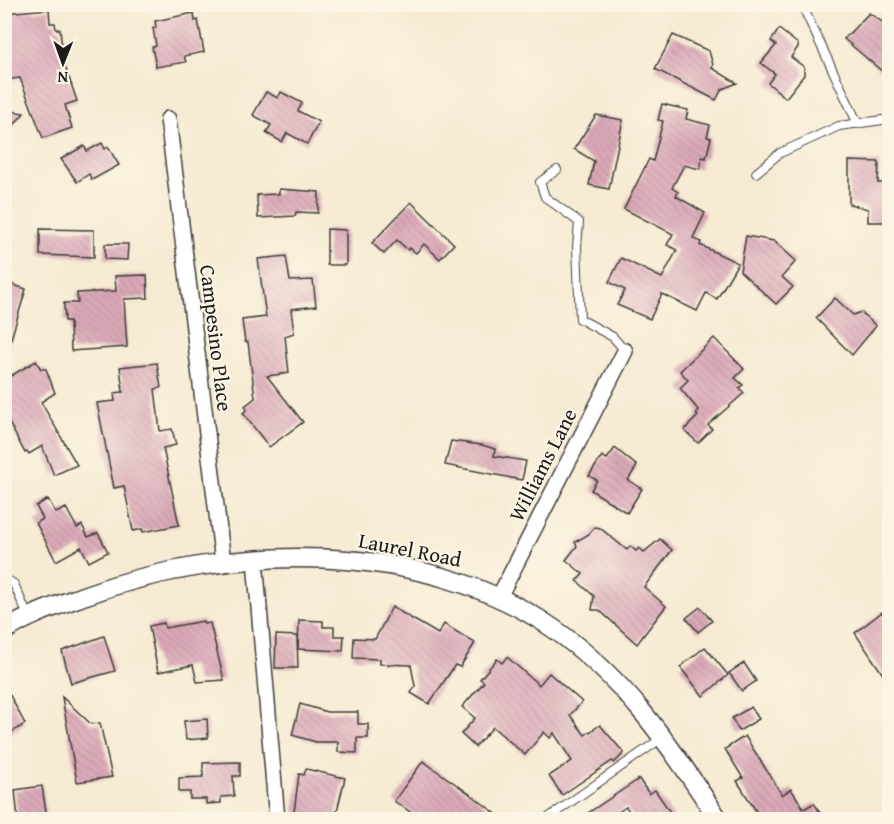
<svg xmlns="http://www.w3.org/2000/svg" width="894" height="824" viewBox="0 0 894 824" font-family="'Gentium Book Plus',serif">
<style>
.building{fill:url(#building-back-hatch)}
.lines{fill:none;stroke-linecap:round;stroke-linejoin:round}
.service-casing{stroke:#3d3b37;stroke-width:10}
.minor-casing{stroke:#3d3b37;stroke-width:18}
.tertiary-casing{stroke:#3d3b37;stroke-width:21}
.service{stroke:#fff;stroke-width:8}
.minor{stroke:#fff;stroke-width:15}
.tertiary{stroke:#fff;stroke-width:18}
.labels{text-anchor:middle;stroke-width:4.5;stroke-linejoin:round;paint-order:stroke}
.street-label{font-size:21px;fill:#1c1c1c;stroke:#fcf5e5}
</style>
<defs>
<pattern id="building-back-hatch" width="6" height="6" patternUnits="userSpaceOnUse" patternTransform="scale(1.5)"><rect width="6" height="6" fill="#dba9b8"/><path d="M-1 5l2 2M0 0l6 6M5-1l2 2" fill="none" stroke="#bb919e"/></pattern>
</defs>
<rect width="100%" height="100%" fill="#fcf5e5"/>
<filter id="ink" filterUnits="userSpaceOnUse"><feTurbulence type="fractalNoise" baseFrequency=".0167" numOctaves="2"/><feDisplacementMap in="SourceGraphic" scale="12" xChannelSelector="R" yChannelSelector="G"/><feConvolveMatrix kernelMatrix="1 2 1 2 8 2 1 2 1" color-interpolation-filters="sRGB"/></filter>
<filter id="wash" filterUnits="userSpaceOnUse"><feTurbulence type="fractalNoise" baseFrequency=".008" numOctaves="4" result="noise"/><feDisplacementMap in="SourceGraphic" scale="24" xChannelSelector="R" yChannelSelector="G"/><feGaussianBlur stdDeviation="1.35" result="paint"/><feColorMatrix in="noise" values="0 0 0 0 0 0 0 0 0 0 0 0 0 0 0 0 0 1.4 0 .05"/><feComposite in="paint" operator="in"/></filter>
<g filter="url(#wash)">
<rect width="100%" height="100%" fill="#f6ead2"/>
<g id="blocks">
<!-- building -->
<g class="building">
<polygon points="49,9 50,23 55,23 56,29 60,29 63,60 77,101 65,105 72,128 43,138 20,78 4,80 4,13"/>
<polygon points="194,13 195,21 198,20 204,52 184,56 186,62 156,67 152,47 156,46 153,28 156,28 155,21"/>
<polygon points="869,13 890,27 890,78 844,39"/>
<polygon points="779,29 798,44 798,47 791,57 804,67 804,75 786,98 768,83 775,74 761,63 776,45 771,41"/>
<polygon points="673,35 709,51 713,65 712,68 737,83 722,89 716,100 655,69"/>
<polygon points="266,92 278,98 281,92 302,103 298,111 319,122 307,144 287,133 282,142 266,133 271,125 253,115"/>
<polygon points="662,104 688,110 686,119 710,125 707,137 711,138 706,158 702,157 700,169 684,165 672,188 678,192 676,196 705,213 693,238 701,242 700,245 738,263 717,299 706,293 697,311 662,294 650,319 617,305 625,290 609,282 621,258 662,278 677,250 667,245 673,234 624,209 649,159 653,161 663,121 658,120"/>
<polygon points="4,110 24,113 13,126 4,125"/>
<polygon points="596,115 623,120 609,189 589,185 594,161 574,149"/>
<polygon points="102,143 105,149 108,147 119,165 92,180 89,174 77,182 61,159 84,146 87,151"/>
<polygon points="849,161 879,162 878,183 890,183 890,222 868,222 868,209 849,204"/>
<polygon points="279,189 319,192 318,213 296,212 295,216 258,218 257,195 279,194"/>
<polygon points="411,202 454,244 440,259 424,244 416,253 410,248 408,250 397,240 384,254 372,243"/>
<polygon points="40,229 94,230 94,257 40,255"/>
<polygon points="327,229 346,230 346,265 327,265"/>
<polygon points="746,236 774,241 796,261 782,277 793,287 776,304 740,271"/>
<polygon points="105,244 128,244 127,260 105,259"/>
<polygon points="286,256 290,281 313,280 316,306 291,309 294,333 285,336 289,373 267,376 303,422 269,447 243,413 247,409 245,406 255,398 248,342 245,342 242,320 266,317 258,259"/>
<polygon points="147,275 148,298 124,299 127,347 71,351 70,321 65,321 64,303 78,303 77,293 116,291 115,276"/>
<polygon points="4,282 26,289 8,349 4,348"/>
<polygon points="835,298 853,315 861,312 876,326 852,355 816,318"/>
<polygon points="714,338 744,369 735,378 743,385 739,388 744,393 708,425 712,429 698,443 684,430 698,416 696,414 699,411 680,388 688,380 680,371"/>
<polygon points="36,361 41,369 46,369 55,393 41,402 77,465 54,475 42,446 29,454 27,451 25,453 4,413 4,380"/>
<polygon points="157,363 161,388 155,389 160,431 172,429 176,445 163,448 179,525 143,532 142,529 133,531 124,486 114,488 97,403 115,401 114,393 123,392 120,367"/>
<polygon points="451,441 482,445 495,449 494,456 526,461 522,480 445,465"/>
<polygon points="615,448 637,466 628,480 642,489 627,513 591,490 597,480 589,476 602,456 607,459"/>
<polygon points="48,499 56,513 66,508 77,528 82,525 88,537 98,533 108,552 89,562 81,547 56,561 36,523 43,519 36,506"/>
<polygon points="595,527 600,528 627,550 630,546 636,551 639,548 644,552 660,539 672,550 644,587 666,606 637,644 599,610 592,610 594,596 577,581 583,574 566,560 577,546 575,542 589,534"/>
<polygon points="392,607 438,634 444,624 475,643 460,667 455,665 429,704 411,693 415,686 411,665 380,664 380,659 353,658 354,638 375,639"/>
<polygon points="700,607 712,621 698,632 686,618"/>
<polygon points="882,612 890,623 890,685 855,633"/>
<polygon points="299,620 323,621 323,627 334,627 334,636 344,636 343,651 298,649"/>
<polygon points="203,621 204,624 210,623 224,680 197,682 193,665 158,672 149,626 164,623 165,628"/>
<polygon points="276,635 297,636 298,668 275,668"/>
<polygon points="104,636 115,671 71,683 62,651"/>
<polygon points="705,647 728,675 703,696 680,667"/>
<polygon points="507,657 539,685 549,673 582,702 570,715 585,735 600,725 624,753 614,763 612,761 562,795 549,776 572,761 554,733 550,738 544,732 525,755 493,727 475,747 461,734 475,718 462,707 484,682 480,679 497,659 502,663"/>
<polygon points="744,663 756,681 742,691 729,673"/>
<polygon points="4,684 25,724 4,737"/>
<polygon points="62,697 91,724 100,723 112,777 77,782"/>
<polygon points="300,704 327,712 358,712 358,724 368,724 368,738 357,738 357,753 338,752 338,742 316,742 292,735"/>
<polygon points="751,707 759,719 739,731 732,718"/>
<polygon points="207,719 208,738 186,740 184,721"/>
<polygon points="745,736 782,795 791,789 804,809 814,803 824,819 761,819 737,781 743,778 725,749"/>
<polygon points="423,761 474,797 503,819 421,819 394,801"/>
<polygon points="240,762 240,776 233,776 234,796 221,797 221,803 206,804 206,799 190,799 190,792 179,792 179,778 203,777 203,763"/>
<polygon points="306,769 345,778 335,819 294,812 299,774 304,775"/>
<polygon points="639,779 649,794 655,790 675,819 635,819 626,807 608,819 579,819"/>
<polygon points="42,786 47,818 18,819 15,790"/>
</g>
</g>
</g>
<g filter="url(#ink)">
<use href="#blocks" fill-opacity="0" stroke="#3d3b37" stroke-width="1.5"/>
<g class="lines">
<defs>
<g id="service">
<polyline points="802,5 858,124"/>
<polyline points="557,170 540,182 545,197 579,222 577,247 580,319 613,337 625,351"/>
<polyline points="756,173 780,153 839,126 890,119"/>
<polyline points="4,578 14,584 28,616"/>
<polyline points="545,820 662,738"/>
</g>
<g id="minor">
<polyline points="168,119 223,562"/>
<polyline points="255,560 277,820"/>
<polyline points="499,597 625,351"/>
</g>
<path id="tertiary" d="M4 631C29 615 56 606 83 596 228 543 423 538 554 629 628 681 670 746 719 820"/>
</defs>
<!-- service casing -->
<use href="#service" class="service-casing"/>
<!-- minor casing -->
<use href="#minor" class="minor-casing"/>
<!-- tertiary casing -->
<use href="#tertiary" class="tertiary-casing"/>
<!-- service -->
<use href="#service" class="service"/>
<!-- minor -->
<use href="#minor" class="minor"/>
<!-- tertiary -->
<use href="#tertiary" class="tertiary"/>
</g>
</g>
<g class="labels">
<!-- street labels -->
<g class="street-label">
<text transform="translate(216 338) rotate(83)" y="7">Campesino Place</text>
<text transform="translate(543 465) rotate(-63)" y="7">Williams Lane</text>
<text transform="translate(410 550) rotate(11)" y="7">Laurel Road</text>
</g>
</g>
<!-- margin -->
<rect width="894" height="824" fill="none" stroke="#fcf5e5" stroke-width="24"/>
<!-- north arrow -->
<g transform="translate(63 63) rotate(181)" stroke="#fcf5e5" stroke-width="4.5" paint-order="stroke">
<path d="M0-4.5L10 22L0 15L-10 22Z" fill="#1c1c1c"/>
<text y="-9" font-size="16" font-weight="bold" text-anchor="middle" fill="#1c1c1c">N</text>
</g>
</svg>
